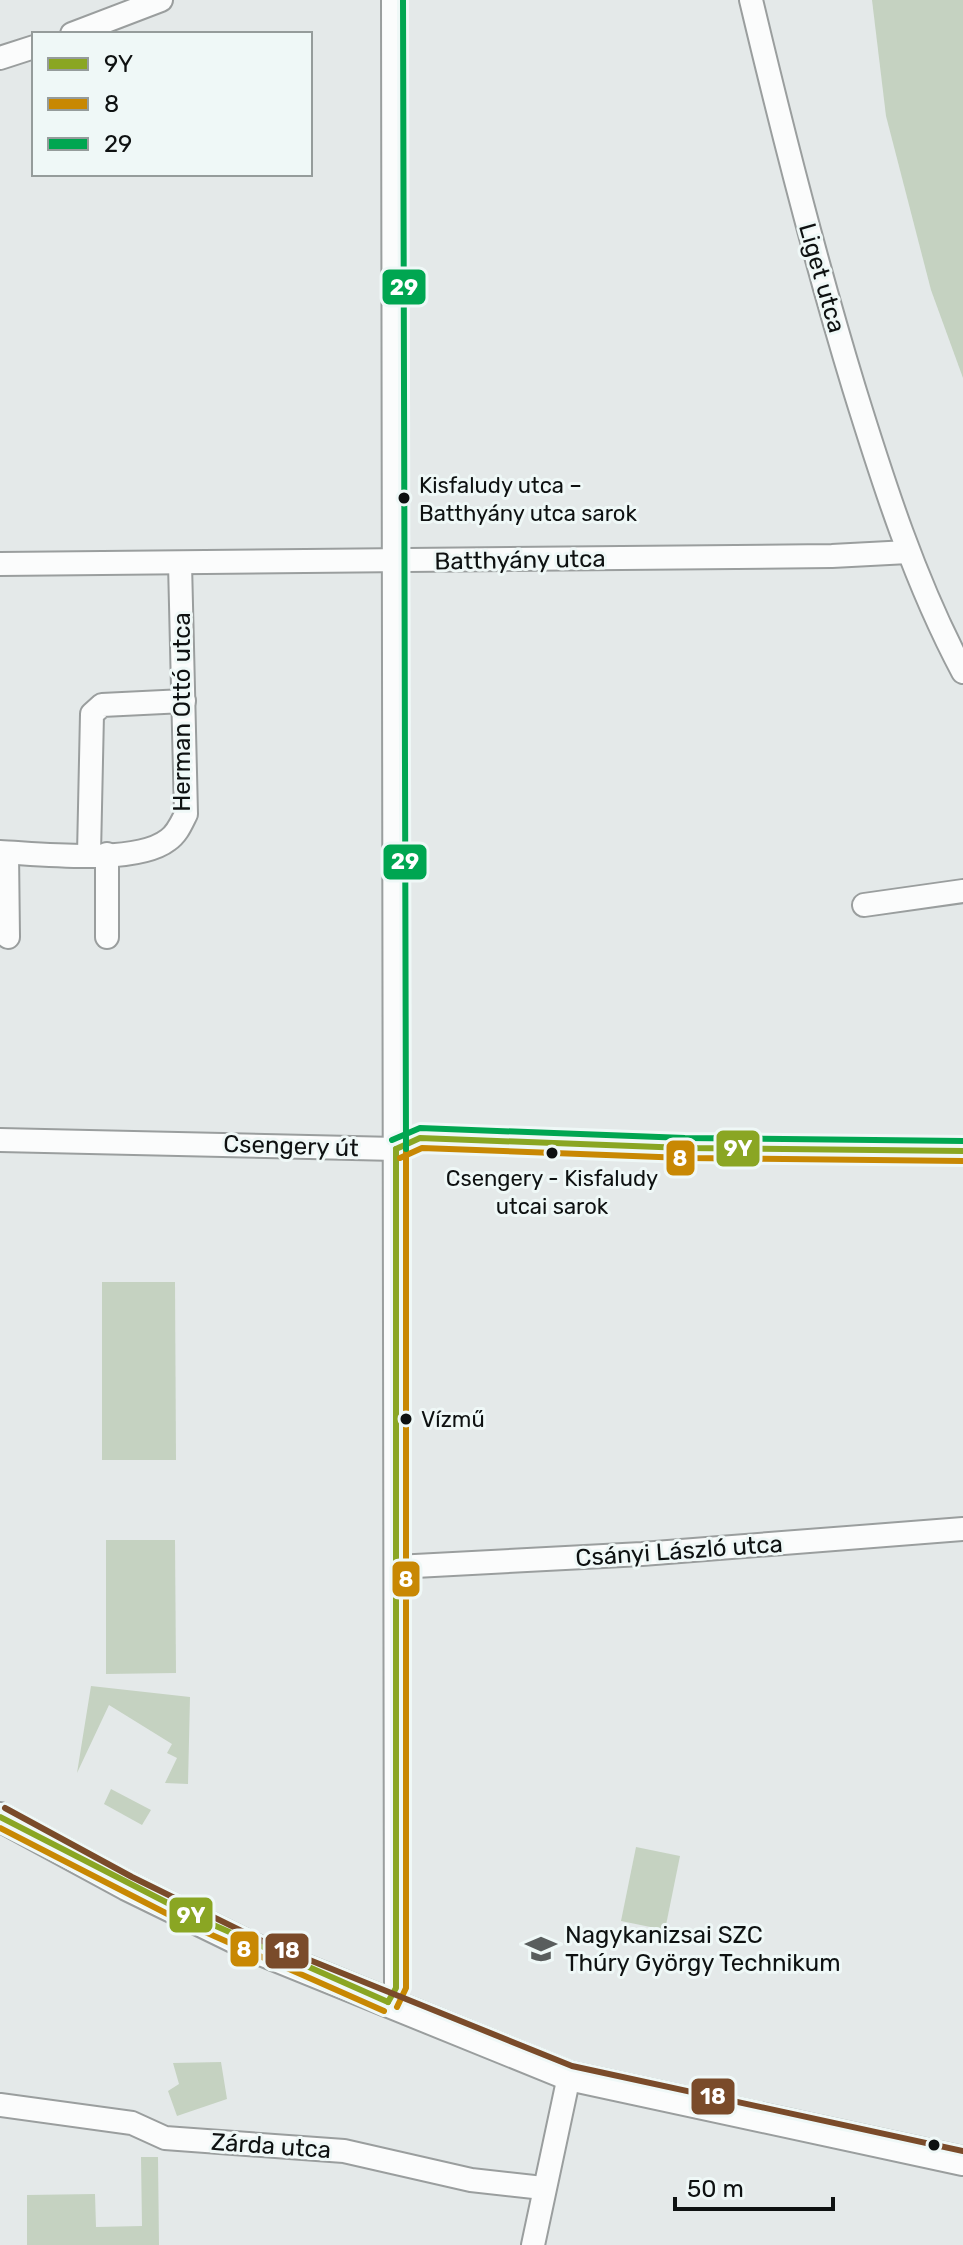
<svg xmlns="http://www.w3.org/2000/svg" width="963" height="2245" viewBox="0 0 963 2245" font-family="Rubik,sans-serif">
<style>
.green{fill:#c5d2c1}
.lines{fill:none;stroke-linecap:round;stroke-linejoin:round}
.minor-casing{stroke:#9a9e9e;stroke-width:26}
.major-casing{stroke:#9a9e9e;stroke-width:32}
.minor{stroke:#fbfcfc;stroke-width:22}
.major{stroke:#fbfcfc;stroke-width:28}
.bus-1-casing{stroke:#eff8f7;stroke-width:12}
.bus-2-casing{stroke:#eff8f7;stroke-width:12}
.bus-3-casing{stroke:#eff8f7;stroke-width:12}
.bus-4-casing{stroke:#eff8f7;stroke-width:12}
.bus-1{stroke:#8aa623;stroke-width:6}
.bus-2{stroke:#c88803;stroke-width:6}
.bus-3{stroke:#00a651;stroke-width:6}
.bus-4{stroke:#7a4b2a;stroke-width:6}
.bus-dot{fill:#0e1111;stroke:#eff8f7;stroke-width:3}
.labels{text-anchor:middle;stroke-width:6;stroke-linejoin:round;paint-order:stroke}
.bus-label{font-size:22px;fill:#0e1111;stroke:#eff8f7;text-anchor:start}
.street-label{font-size:24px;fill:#0e1111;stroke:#eff8f7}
.poi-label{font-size:24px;fill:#0e1111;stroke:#eff8f7;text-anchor:start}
.line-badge{stroke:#eff8f7;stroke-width:3}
.badge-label{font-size:22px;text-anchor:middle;font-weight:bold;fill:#fff}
</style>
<rect width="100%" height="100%" fill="#e4e9e9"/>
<!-- green -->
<g class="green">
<polygon points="872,0 963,0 963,378 931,290 886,116"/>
<polygon points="102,1282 175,1282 176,1460 102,1460"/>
<polygon points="106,1540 175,1540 176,1673 106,1674"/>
<polygon points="91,1686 190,1697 188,1784 165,1783 177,1758 167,1753 172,1744 109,1705 77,1773"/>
<polygon points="111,1789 151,1810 142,1825 104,1804"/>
<polygon points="636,1847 680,1856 665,1930 621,1921"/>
<polygon points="221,2062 227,2099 177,2116 168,2091 179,2084 173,2063"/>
<polygon points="141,2157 158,2157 159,2245 27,2245 27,2195 95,2194 96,2227 142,2226"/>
</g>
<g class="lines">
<defs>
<g id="minor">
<path d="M751 0C782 130 815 260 854 388 884 485 915 582 963 672"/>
<polyline points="72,34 161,0"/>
<polyline points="0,58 34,47"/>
<polyline points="0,564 832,556 908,552"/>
<path d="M0 852C41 854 136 865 168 840 177 834 181 824 186 814L180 563"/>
<polyline points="7,853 8,937"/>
<polyline points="89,854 92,714 102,705 184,701"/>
<polyline points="864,905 963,891"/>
<polyline points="107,937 107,854"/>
<polyline points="0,1140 396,1149 420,1138 685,1148 963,1151"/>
<polyline points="396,1567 642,1554 963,1529"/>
<polyline points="388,2002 396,1988 393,0"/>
<polyline points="0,2105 132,2123 165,2138 344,2151 471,2180 543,2188"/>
<polyline points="533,2245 569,2076"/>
</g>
<polyline id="major" points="0,1817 127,1886 256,1949 569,2076 963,2161"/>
</defs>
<!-- minor casing -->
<use href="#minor" class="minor-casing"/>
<!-- major casing -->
<use href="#major" class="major-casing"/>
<!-- minor -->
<use href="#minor" class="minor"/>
<!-- major -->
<use href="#major" class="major"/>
<defs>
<g id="bus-1">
<polyline points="396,1149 420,1138 685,1148 963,1151"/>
<polyline points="0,1817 191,1915 388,2002"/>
<polyline points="388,2002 396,1988 396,1149"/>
</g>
<g id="bus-2">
<polyline points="400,1158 422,1148 685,1158 963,1161"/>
<polyline points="0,1828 187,1924 384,2011"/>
<polyline points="397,2007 406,1988 406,1149"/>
</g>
<g id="bus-3">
<polyline points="403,0 406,1149"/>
<polyline points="392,1140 420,1128 685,1138 963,1141"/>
</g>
<polyline id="bus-4" points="5,1808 132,1877 260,1940 572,2066 963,2151"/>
</defs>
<!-- bus-1 casing -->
<use href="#bus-1" class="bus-1-casing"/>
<!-- bus-2 casing -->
<use href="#bus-2" class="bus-2-casing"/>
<!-- bus-3 casing -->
<use href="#bus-3" class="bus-3-casing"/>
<!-- bus-4 casing -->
<use href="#bus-4" class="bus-4-casing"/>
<!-- bus-1 -->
<use href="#bus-1" class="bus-1"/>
<!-- bus-2 -->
<use href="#bus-2" class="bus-2"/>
<!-- bus-3 -->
<use href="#bus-3" class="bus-3"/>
<!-- bus-4 -->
<use href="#bus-4" class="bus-4"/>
</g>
<!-- icons -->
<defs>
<symbol id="school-bare" viewBox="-9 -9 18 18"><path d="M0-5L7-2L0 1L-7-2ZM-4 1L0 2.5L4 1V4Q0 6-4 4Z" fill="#595d5d" stroke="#eff8f7" stroke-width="2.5" paint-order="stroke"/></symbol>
</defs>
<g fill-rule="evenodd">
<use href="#school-bare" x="519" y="1927" width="44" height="44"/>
</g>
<!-- markers -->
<g class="bus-dot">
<circle cx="404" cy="498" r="7"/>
<circle cx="552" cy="1153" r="7"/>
<circle cx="406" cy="1419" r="7"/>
<circle cx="934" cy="2145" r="7"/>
</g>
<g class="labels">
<!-- bus labels -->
<g class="bus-label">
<text x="419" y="493">Kisfaludy utca –<tspan x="419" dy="28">Batthyány utca sarok</tspan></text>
<text x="552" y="1186" text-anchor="middle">Csengery - Kisfaludy<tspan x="552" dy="28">utcai sarok</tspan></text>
<text x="421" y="1427">Vízmű</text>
</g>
<!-- street labels -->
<g class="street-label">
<text transform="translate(822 278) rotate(74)" y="8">Liget utca</text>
<text transform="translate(520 560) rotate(-1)" y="8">Batthyány utca</text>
<text transform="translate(182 712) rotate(-90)" y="8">Herman Ottó utca</text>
<text transform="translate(291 1146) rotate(2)" y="8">Csengery út</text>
<text transform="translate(679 1551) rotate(-4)" y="8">Csányi László utca</text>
<text transform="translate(271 2146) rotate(4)" y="8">Zárda utca</text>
</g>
<!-- poi labels -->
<g class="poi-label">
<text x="565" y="1943">Nagykanizsai SZC<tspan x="565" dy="28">Thúry György Technikum</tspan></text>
</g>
</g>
<g class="line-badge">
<rect x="381" y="268" width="46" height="38" rx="8" fill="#00a651"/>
<rect x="382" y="843" width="46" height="38" rx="8" fill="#00a651"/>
<rect x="715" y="1129" width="46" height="39" rx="8" fill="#8aa623"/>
<rect x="665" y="1139" width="31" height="38" rx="8" fill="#c88803"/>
<rect x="391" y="1560" width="30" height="38" rx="8" fill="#c88803"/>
<rect x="168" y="1896" width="46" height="38" rx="8" fill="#8aa623"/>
<rect x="229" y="1930" width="31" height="38" rx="8" fill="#c88803"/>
<rect x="264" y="1932" width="46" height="38" rx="8" fill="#7a4b2a"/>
<rect x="690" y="2077" width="46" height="39" rx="8" fill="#7a4b2a"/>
</g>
<g class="badge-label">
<text x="404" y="295">29</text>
<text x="405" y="869">29</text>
<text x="738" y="1156">9Y</text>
<text x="680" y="1166">8</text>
<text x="406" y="1587">8</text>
<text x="191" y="1923">9Y</text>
<text x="244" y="1957">8</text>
<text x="287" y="1958">18</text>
<text x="713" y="2104">18</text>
</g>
<!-- legend -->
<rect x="32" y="32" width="280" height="144" fill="#eff8f7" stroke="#959c9b" stroke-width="2"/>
<rect x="48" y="58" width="40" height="12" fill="#8aa623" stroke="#959c9b" stroke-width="2"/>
<text x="104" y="72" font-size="24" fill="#0e1111">9Y</text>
<rect x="48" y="98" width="40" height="12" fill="#c88803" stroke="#959c9b" stroke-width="2"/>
<text x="104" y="112" font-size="24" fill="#0e1111">8</text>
<rect x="48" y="138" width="40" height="12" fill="#00a651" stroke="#959c9b" stroke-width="2"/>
<text x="104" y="152" font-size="24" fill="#0e1111">29</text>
<!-- scale -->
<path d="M675 2197v12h158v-12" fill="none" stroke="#0e1111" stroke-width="4"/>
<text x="687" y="2197" font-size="24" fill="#0e1111" stroke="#eff8f7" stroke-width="6" paint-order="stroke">50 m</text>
</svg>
